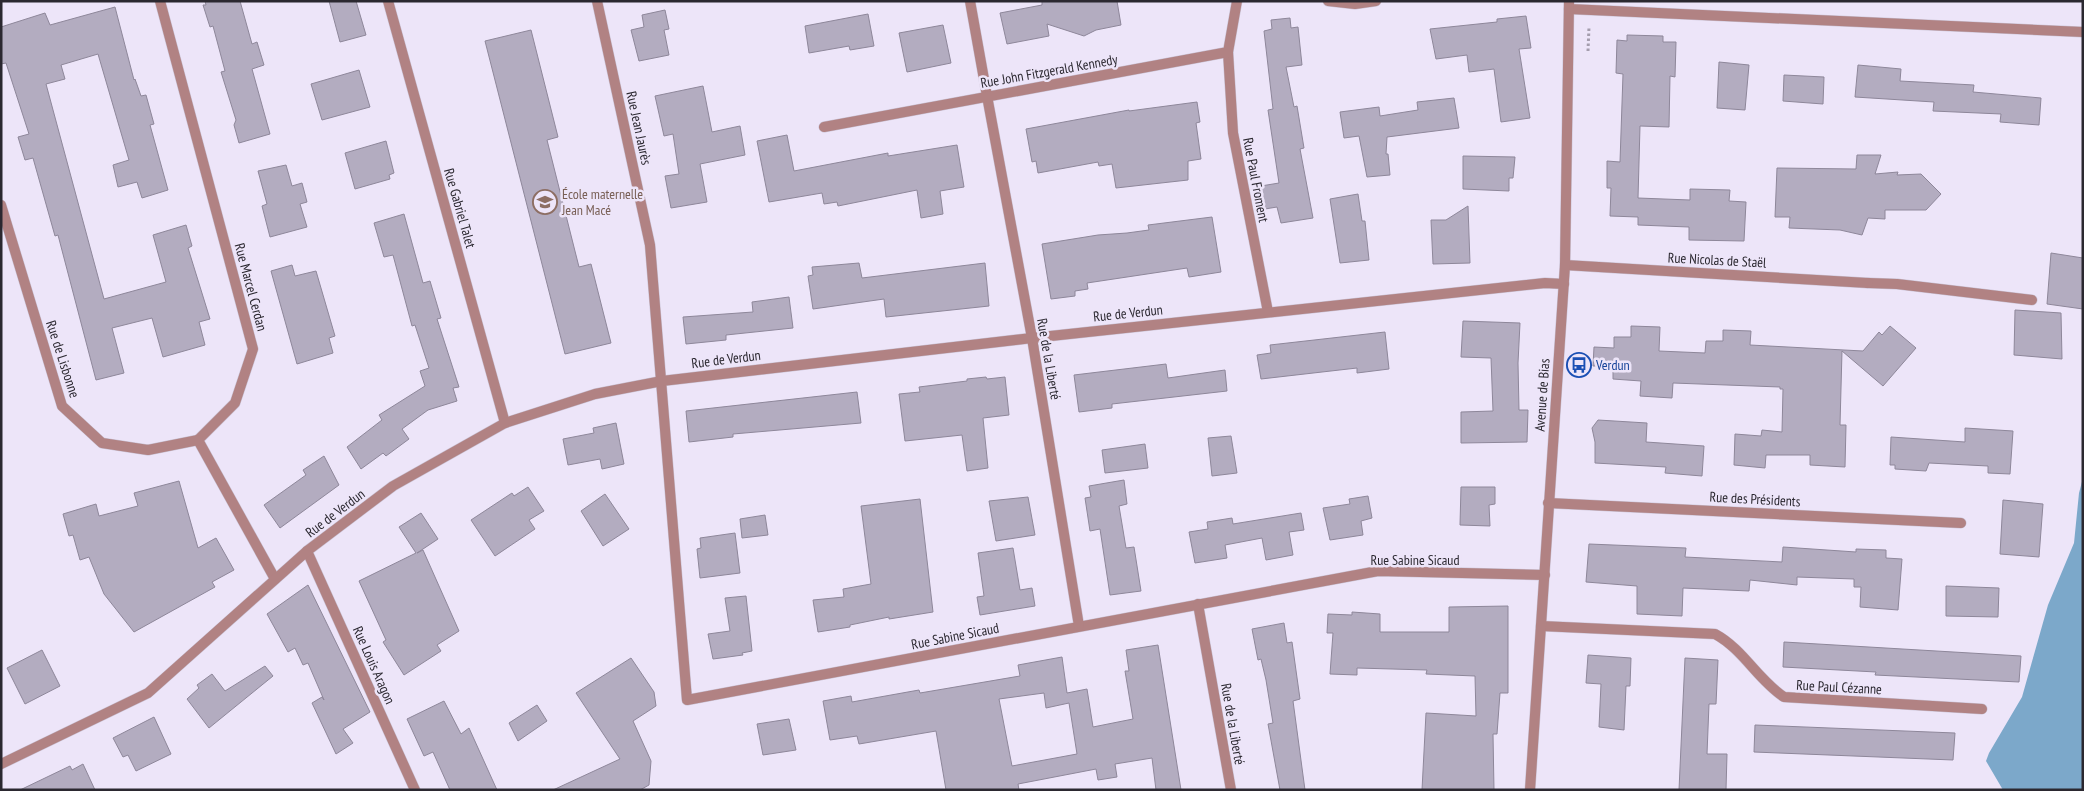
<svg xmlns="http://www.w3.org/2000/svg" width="2084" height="791" viewBox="0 0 2084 791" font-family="'PT Sans Narrow',sans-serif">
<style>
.water{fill:#7ca8ca}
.building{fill:#b3acc0;stroke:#8e879a;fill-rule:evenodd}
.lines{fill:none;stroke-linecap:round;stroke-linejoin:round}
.service-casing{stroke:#cac3d5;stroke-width:11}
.minor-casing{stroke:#cac3d5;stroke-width:11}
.tertiary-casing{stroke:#cac3d5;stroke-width:11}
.path{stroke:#a49dad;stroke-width:3;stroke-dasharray:2.5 2.5;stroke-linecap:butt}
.service{stroke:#b18283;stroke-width:10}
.minor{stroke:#b18283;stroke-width:10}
.tertiary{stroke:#b18283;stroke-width:10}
.labels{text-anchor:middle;stroke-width:5;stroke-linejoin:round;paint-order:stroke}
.street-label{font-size:14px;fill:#2b2830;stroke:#ede5f9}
.education-label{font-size:14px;fill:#785e54;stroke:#ede5f9;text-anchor:start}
.transit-label{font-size:14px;fill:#164399;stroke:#ede5f9;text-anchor:start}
</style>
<rect width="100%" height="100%" fill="#ede5f9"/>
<!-- water -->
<polygon class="water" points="2083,478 2083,790 2003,790 1986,761 1989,753 2022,697 2048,605 2074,543 2079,493"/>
<!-- building -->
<g class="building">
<polygon points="205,1 240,1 252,44 257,42 264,65 252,69 270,134 239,143 234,125 236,120 221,72 225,71 213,26 210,27 203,5 206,5"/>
<polygon points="329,1 356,1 366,35 340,42"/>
<polygon points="1042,1 1117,1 1121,25 1096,30 1084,36 1047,24 1049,36 1007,44 1000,13 1042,5"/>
<polygon points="115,7 134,80 135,79 141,96 146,95 154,124 150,125 168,190 142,198 137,182 118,187 113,165 129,160 98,54 61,65 65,79 46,84 104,299 166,282 153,235 186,225 192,246 188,248 210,319 199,322 205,345 163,357 152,318 112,328 124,373 96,380 58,235 55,236 33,158 25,160 18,137 29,134 6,63 1,64 1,27 45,13 50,25"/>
<polygon points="665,10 669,29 664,30 669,55 639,61 631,30 644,27 642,15"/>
<polygon points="868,14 874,46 850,50 849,46 809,53 805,26"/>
<polygon points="1526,16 1531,48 1519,49 1530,118 1501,122 1494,69 1469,72 1467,55 1436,59 1430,29 1497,22 1497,19"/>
<polygon points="1290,18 1291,28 1298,27 1302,65 1286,67 1294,107 1297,106 1304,148 1300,149 1313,218 1281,223 1277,207 1265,209 1261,186 1279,183 1268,110 1273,109 1264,31 1272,29 1271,20"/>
<polygon points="943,25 951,63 907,72 899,33"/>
<polygon points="531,30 558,137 547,140 579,267 591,264 611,343 565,354 485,41"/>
<polygon points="1627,35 1663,36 1663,42 1676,42 1675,77 1670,76 1669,127 1640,126 1638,198 1690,200 1690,189 1730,190 1729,201 1746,202 1744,241 1689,240 1689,227 1638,225 1638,217 1610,216 1611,188 1607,188 1607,161 1620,162 1623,74 1616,73 1617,40 1627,41"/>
<polygon points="1719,62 1749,65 1745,110 1717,108"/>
<polygon points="1858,65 1901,69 1900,81 1974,85 1973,92 2041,98 2039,125 2000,122 2001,114 1933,111 1934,102 1855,97"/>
<polygon points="359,70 370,107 322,120 311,84"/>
<polygon points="1784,75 1824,77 1823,104 1783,101"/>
<polygon points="703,86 712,132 740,126 745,155 700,164 707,202 671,208 665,176 679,174 673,134 664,136 655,96"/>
<polygon points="1454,98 1459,128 1387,137 1386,154 1388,154 1390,175 1367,177 1359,136 1344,138 1340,112 1379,107 1380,116 1418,110 1417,102"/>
<polygon points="1197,102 1200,122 1196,123 1201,159 1188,161 1188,180 1116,188 1112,164 1099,166 1098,162 1038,173 1036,161 1032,162 1026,129 1129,110 1129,111"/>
<polygon points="787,135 794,171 888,153 888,156 957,145 964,187 940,191 943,214 921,218 917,190 838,206 837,202 824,204 822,193 769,202 757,141"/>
<polygon points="386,141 394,173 389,175 390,179 355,189 345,153"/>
<polygon points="1857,155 1881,155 1875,174 1898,172 1897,175 1921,174 1941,194 1926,210 1885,210 1885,219 1868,218 1862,235 1840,230 1789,228 1790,217 1775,217 1777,168 1856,169"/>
<polygon points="1463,156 1515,157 1513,178 1509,178 1509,191 1463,189"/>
<polygon points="286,165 292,186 302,183 307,202 300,204 307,227 270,237 262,206 267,204 258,171"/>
<polygon points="1358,194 1362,221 1365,221 1369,260 1340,263 1330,199"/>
<polygon points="1468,206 1470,263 1433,264 1431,220 1446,220"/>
<polygon points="404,214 423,283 430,281 441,318 437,319 459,387 453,388 457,401 428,410 402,429 409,439 386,456 383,453 361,469 347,447 382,420 379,415 425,386 420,371 429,368 415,325 412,326 393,255 384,257 374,223"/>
<polygon points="1212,217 1221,272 1189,277 1187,268 1087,283 1088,289 1075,291 1075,296 1051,299 1042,244 1098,235 1127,233 1149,230 1148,225"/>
<polygon points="2051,253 2083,258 2083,309 2047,304"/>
<polygon points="859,263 862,278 985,263 989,306 886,317 884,299 813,309 808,276 813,275 812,267"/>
<polygon points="292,265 295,276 316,271 335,336 329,338 333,353 297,364 271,271"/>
<polygon points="789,297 793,328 726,335 726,340 686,344 683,317 753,312 752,302"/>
<polygon points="2015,310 2061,313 2062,359 2014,355"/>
<polygon points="1463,321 1520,323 1518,363 1519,410 1528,410 1527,442 1461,443 1461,412 1493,411 1491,358 1461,357"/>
<polygon points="1631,326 1660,327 1659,351 1705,353 1706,341 1723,341 1723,330 1751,331 1750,345 1863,351 1879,332 1882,335 1890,326 1916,348 1883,386 1842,351 1840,425 1846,425 1845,467 1810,465 1810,455 1766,455 1765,468 1734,465 1735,434 1761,436 1762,430 1782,432 1783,389 1780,389 1780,387 1673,383 1672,398 1640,396 1641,381 1613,379 1613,366 1593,366 1594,347 1614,348 1614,337 1631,337"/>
<polygon points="1385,332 1389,369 1357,373 1357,368 1261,379 1257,355 1271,353 1270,345"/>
<polygon points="1166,364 1168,378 1225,370 1227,391 1112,404 1112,408 1079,412 1074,375"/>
<polygon points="986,377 987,379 1005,377 1009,415 983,418 988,468 967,471 962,435 905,441 899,394 920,392 919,387 967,381 967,379"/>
<polygon points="857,392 861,423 733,434 733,437 689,442 686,411"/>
<polygon points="1598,420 1647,423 1646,442 1704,446 1702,476 1665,473 1666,467 1595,463 1595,442 1592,428"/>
<polygon points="616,423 624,464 602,469 600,459 568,465 563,439 594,433 593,428"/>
<polygon points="1965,428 2013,431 2010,474 1988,473 1988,466 1929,463 1926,471 1895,469 1895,465 1890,465 1891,437 1965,442"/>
<polygon points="1231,436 1237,473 1212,476 1208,438"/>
<polygon points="1145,444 1148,468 1105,473 1102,450"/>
<polygon points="324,456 339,485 280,528 264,505 306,475 303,470"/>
<polygon points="1124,480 1127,504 1119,506 1126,548 1134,547 1141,591 1110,595 1100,529 1090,531 1085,498 1091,497 1089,486"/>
<polygon points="179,481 198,548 216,538 234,570 212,582 215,587 134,632 104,594 89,557 80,560 73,535 69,536 63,514 96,504 99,516 138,506 134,493"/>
<polygon points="528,487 544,511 529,520 535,529 495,556 471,520 512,493 514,496"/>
<polygon points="1461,487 1495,487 1495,504 1489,505 1490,526 1460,525"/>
<polygon points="605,494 629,529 603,546 581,511"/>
<polygon points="1368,496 1372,518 1361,521 1363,535 1330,540 1323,508 1350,504 1349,499"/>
<polygon points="1028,497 1035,535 996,541 989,501"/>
<polygon points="920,499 933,612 889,619 889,617 850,625 850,627 818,632 813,600 844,597 843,589 871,584 861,506"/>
<polygon points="2003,500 2043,504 2039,557 2000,554"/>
<polygon points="421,513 438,539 417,553 423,550 459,631 437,645 441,651 404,675 383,642 386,640 359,581 416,553 399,527"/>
<polygon points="1301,513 1304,530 1289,532 1293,555 1266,560 1262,538 1225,545 1227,558 1195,563 1189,532 1208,529 1207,522 1232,518 1233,524"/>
<polygon points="765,515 768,535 742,538 740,519"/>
<polygon points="735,533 740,573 700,578 697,549 701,548 700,538"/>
<polygon points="1589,544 1686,548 1685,557 1782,562 1783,547 1856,552 1856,549 1886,550 1886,558 1902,559 1898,610 1860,607 1861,587 1854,587 1854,579 1797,577 1797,585 1750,580 1749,591 1683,588 1682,616 1637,614 1637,586 1586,582"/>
<polygon points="1013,548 1020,590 1032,588 1035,606 980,615 977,597 984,596 978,553"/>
<polygon points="308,585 370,712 343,729 353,743 336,754 312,703 322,697 324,700 308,663 303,665 295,648 288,652 267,614"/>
<polygon points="1946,586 1999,588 1998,617 1946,616"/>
<polygon points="746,596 752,651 742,653 743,655 713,659 708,634 730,631 725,598"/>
<polygon points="1508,606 1508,693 1500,693 1497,734 1493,734 1494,790 1422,790 1426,713 1476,716 1475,676 1426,674 1427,670 1357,668 1357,675 1330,674 1333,633 1327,633 1328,614 1352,615 1352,612 1380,614 1380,632 1449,632 1449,607"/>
<polygon points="1284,623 1287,643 1292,642 1300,699 1293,701 1305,790 1280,790 1268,724 1273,723 1266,680 1261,659 1258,660 1252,629"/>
<polygon points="1784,642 2021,656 2019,682 1875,675 1876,672 1783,667"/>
<path d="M1158 645 1181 790H1156L1152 758 1115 764 1117 777 1098 780 1096 769 1018 784 1019 790H946L936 731 859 744 857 736 830 740 823 701 851 696 852 702 919 690 920 693 1020 676 1018 665 1062 657 1067 693 1087 689 1093 727 1133 719 1125 671H1129L1126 650ZM1044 693 1046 708 1069 703 1077 754 1012 766 999 699Z"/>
<polygon points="42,650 60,686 25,704 7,668"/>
<polygon points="1588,655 1631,658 1630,686 1626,686 1624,730 1599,727 1601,684 1586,683"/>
<polygon points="631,658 654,692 656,706 633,721 651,761 649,785 640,790 553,790 620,759 576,693"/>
<polygon points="1685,658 1718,660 1716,704 1709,704 1707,754 1727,754 1726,790 1679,790"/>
<polygon points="265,666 273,676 209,728 187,699 199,688 197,685 212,674 225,691"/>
<polygon points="444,701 461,734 469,728 497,790 450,790 433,752 424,756 407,719"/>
<polygon points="537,705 547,721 518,741 509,723"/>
<polygon points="154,717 171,754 136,771 128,755 123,757 113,738"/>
<polygon points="789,719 796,750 763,755 757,724"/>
<polygon points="1755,725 1955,733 1953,760 1754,752"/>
<polygon points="83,764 95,790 20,790 70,766 72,770"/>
</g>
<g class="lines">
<defs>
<g id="service">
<polyline points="970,1 987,96"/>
<polyline points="1868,283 1897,284 2032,300"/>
</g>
<g id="minor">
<polyline points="160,1 253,349 235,403 198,440 275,579"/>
<polyline points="388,1 505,423"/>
<polyline points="597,1 650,245 687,700 1378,571 1545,575"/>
<polyline points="1328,1 1355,4 1376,1"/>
<polyline points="1569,9 2083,32"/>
<polyline points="1228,52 1233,133 1268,312"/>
<polyline points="987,96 1032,338 1079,626"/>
<polyline points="824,127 1228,52 1237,1"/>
<polyline points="1,205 62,406 102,443 148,450 198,440"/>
<polyline points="1565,265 1868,283"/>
<polyline points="1548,503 1961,523"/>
<polyline points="307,551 415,790"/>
<polyline points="1198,604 1231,790"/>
<path d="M1541 626 1715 634C1743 649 1758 680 1784 697L1982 709"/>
<polyline points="1,764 148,693 307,551 393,486 505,423 595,394 662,381 1032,338 1545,283 1564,284"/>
</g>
<polyline id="tertiary" points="1530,790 1565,265 1569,1"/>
</defs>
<!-- service casing -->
<use href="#service" class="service-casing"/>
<!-- minor casing -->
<use href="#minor" class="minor-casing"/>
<!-- tertiary casing -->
<use href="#tertiary" class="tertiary-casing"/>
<!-- path -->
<polyline class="path" points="1588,51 1589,27"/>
<!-- service -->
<use href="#service" class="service"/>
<!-- minor -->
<use href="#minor" class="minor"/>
<!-- tertiary -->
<use href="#tertiary" class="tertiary"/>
</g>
<!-- icons -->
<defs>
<symbol id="school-ring" viewBox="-11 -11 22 22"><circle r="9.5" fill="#ede5f9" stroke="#8d6e63" stroke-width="1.5"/><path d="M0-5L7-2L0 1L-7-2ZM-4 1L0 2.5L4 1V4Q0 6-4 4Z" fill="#8d6e63"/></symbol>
<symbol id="bus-ring" viewBox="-11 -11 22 22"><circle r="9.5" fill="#ede5f9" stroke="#1a4fb4" stroke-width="1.5"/><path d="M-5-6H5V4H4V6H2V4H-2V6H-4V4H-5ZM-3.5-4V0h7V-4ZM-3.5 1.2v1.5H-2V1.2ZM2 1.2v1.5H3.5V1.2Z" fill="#1a4fb4"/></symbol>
</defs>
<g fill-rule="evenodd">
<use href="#school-ring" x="531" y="188" width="28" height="28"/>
<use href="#bus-ring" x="1565" y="351" width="28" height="28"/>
</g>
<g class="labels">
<!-- street labels -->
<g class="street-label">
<text transform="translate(1049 71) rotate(-10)" y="5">Rue John Fitzgerald Kennedy</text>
<text transform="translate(639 128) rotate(78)" y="5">Rue Jean Jaurès</text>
<text transform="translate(1256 180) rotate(79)" y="5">Rue Paul Froment</text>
<text transform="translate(460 208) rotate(74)" y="5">Rue Gabriel Talet</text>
<text transform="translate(1717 260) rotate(3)" y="5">Rue Nicolas de Staël</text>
<text transform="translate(251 287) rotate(75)" y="5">Rue Marcel Cerdan</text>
<text transform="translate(1128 313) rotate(-6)" y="5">Rue de Verdun</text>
<text transform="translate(63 359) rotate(72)" y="5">Rue de Lisbonne</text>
<text transform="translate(726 359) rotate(-7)" y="5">Rue de Verdun</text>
<text transform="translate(1049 359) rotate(80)" y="5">Rue de la Liberté</text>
<text transform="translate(1542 395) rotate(-86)" y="5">Avenue de Bias</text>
<text transform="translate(1755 499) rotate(3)" y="5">Rue des Présidents</text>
<text transform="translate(335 513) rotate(-37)" y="5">Rue de Verdun</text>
<text x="1415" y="565">Rue Sabine Sicaud</text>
<text transform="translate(955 636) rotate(-11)" y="5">Rue Sabine Sicaud</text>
<text transform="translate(374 665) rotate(66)" y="5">Rue Louis Aragon</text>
<text transform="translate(1839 687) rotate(3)" y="5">Rue Paul Cézanne</text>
<text transform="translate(1233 724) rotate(80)" y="5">Rue de la Liberté</text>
</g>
<!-- education labels -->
<g class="education-label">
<text x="562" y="199">École maternelle<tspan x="562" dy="16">Jean Macé</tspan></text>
</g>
<!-- transit labels -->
<g class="transit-label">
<text x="1596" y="370">Verdun</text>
</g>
</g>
<!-- border -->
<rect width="2084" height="791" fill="none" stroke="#2b2830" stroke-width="5"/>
</svg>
